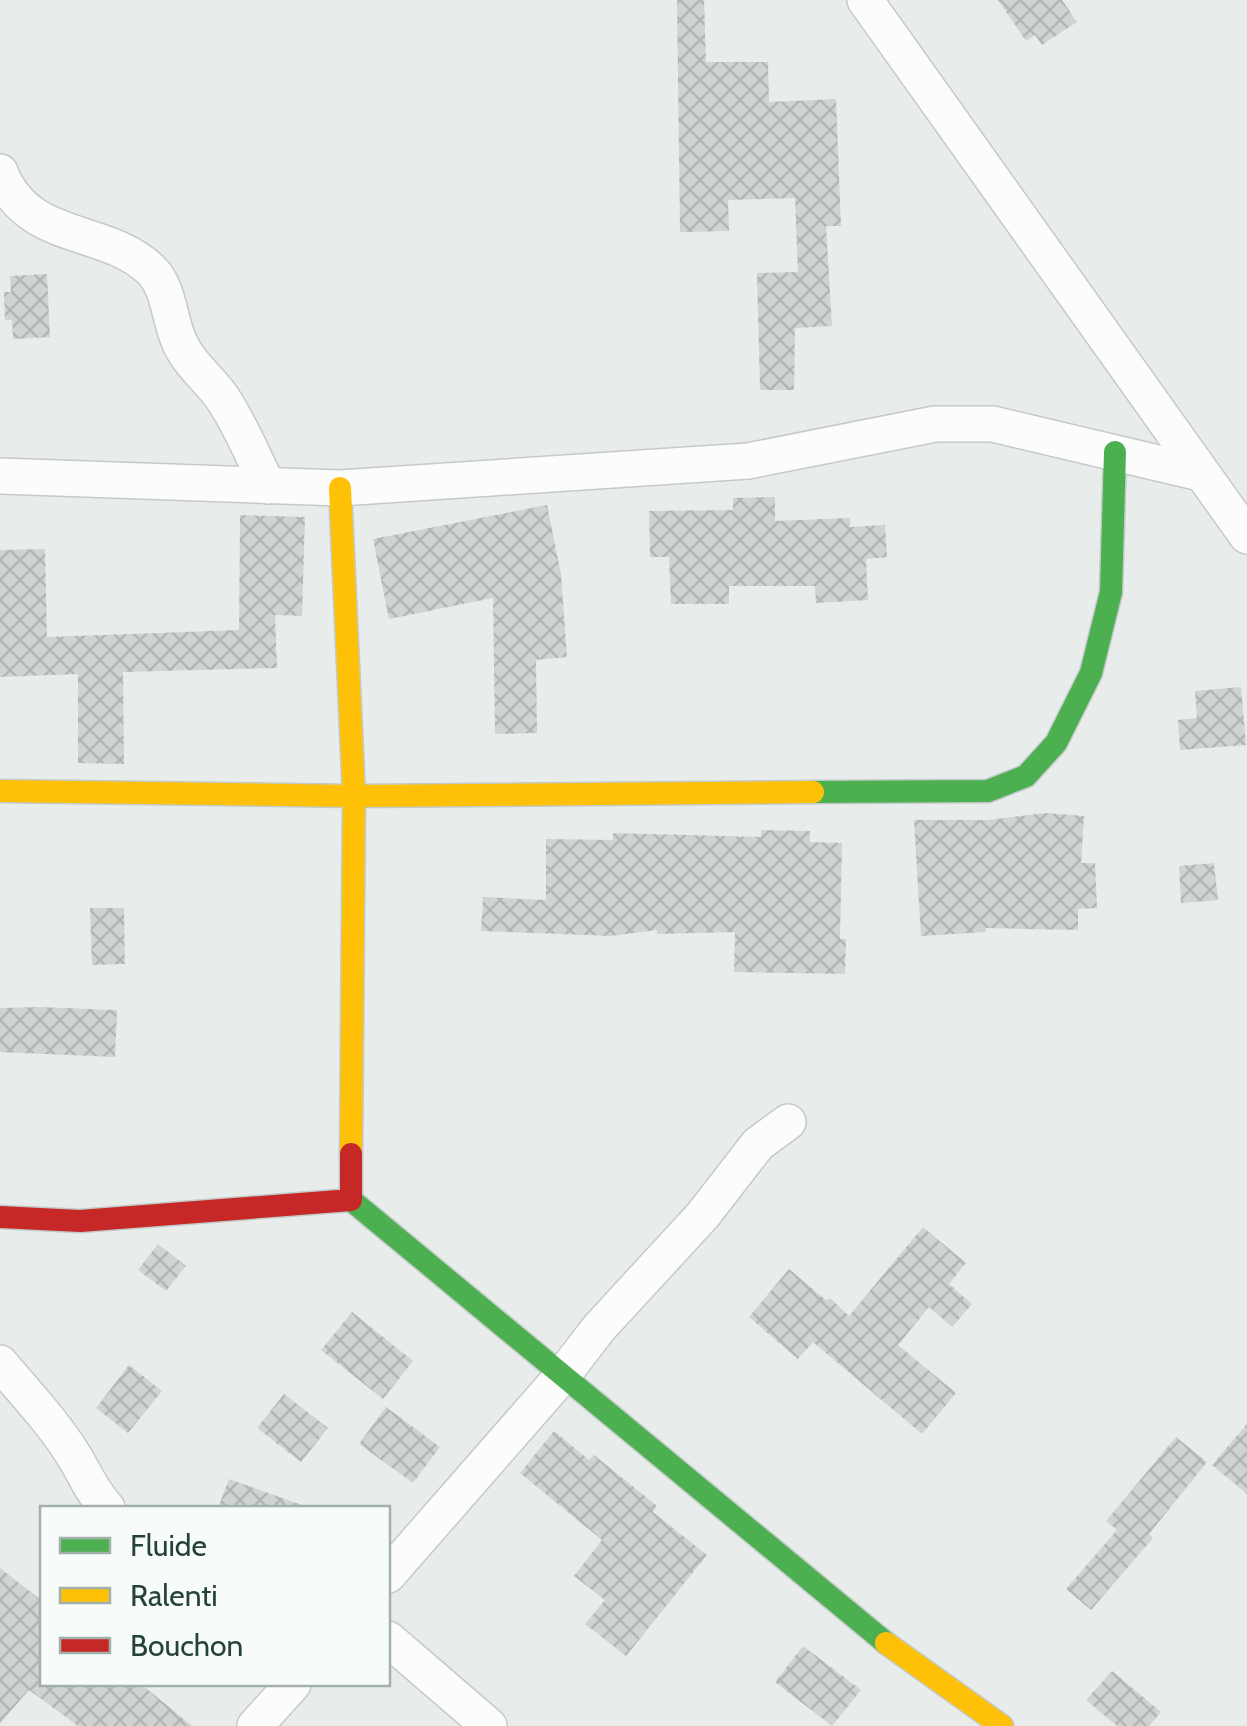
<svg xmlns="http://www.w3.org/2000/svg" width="1247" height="1726" viewBox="0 0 1247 1726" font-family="Cabin,sans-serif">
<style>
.building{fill:url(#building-cross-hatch)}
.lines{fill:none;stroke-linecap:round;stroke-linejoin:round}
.street-casing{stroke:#c5cac8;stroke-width:38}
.fast-casing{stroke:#c3cbc8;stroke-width:25}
.slow-casing{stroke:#c3cbc8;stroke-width:25}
.jam-casing{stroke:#c3cbc8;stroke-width:25}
.street{stroke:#fcfcfc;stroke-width:35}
.fast{stroke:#4caf50;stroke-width:22}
.slow{stroke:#ffc107;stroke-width:22}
.jam{stroke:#c62828;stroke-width:22}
</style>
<defs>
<pattern id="building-cross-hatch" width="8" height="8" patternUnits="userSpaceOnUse" patternTransform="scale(2.5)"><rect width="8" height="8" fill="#cfd4d2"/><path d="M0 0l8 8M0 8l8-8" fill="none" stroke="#b2b7b5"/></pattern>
</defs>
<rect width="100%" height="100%" fill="#e8edeb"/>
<!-- building -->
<g class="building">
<polygon points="677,0 704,0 706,62 768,62 769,102 836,99 841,226 826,226 832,326 795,328 794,390 760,390 757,273 798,272 795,198 728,200 729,231 680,232"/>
<polygon points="998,0 1062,0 1077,22 1042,45 1035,35 1026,41"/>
<polygon points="47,274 50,337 13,339 12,320 5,320 4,292 11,292 10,276"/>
<polygon points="775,497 775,521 850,518 850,527 885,525 887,557 866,559 868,600 816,603 815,586 729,586 729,604 671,604 669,557 650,557 649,511 733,510 733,498"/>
<polygon points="547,505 561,574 567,657 536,660 537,733 495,734 493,598 389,619 373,539"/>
<polygon points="240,515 305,517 302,616 275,615 277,668 123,672 124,764 78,763 78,674 0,677 0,550 45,549 47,637 239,630"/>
<polygon points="1241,687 1246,745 1180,750 1178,720 1197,718 1195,691"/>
<polygon points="1045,813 1084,816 1081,863 1095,863 1097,908 1078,909 1078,930 986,928 986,932 921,936 914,820 988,820"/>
<polygon points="761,830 810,831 810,842 842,843 840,939 846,939 845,974 734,972 735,932 657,934 657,930 611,936 481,931 483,897 546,900 546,839 613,840 613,833 761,837"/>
<polygon points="1214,863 1218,900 1181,903 1179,866"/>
<polygon points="90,908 124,908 125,964 92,965"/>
<polygon points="39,1007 117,1010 115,1057 0,1052 0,1008"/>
<polygon points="923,1227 966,1263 949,1284 972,1304 952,1327 929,1307 898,1345 956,1393 922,1434 813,1342 798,1359 749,1317 789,1269 827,1301 830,1298 849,1316"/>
<polygon points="158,1244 186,1266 166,1291 138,1270"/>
<polygon points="352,1312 413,1361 383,1399 321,1350"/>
<polygon points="129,1365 162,1391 128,1433 96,1408"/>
<polygon points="284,1394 328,1428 301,1462 257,1428"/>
<polygon points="386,1407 440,1447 413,1483 359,1444"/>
<polygon points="1247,1424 1247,1494 1212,1465"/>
<polygon points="554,1431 589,1460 594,1455 657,1506 653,1512 707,1555 626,1656 585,1624 605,1600 574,1576 602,1540 520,1473"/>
<polygon points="1176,1437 1207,1462 1149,1534 1153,1538 1091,1610 1066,1589 1117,1530 1106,1521"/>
<polygon points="229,1479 302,1505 302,1508 218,1508"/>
<polygon points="0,1568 42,1601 42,1684 141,1684 192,1726 78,1726 29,1690 0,1723"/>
<polygon points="803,1646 861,1690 832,1726 775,1682"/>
<polygon points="1112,1671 1161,1712 1149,1726 1117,1726 1086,1700"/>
</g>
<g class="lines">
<defs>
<g id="street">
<polyline points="865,0 1247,536"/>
<path d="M0 172C28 244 106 226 151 270 169 287 169 319 179 341 188 363 208 378 221 396 240 423 253 457 268 486"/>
<polyline points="0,476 340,488 748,461 935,424 993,424 1200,473"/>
<path d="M0 1363C25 1393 53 1422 74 1456 85 1474 92 1492 107 1508"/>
<polyline points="388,1575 562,1376 599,1328 703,1215 758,1144 788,1122"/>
<polyline points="388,1639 489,1726"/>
<polyline points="255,1726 293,1684"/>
</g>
<g id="fast">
<polyline points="813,792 988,791 1026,776 1056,743 1091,673 1111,592 1115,452"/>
<polyline points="351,1200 886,1643"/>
</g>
<g id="slow">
<polyline points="340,488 354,796 813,792"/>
<polyline points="0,791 354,796 351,1154"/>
<polyline points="886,1643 1002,1726"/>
</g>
<polyline id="jam" points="0,1217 80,1221 351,1200 351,1154"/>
</defs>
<!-- street casing -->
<use href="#street" class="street-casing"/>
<!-- fast casing -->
<use href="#fast" class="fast-casing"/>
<!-- slow casing -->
<use href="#slow" class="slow-casing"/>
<!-- jam casing -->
<use href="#jam" class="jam-casing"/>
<!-- street -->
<use href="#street" class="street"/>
<!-- fast -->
<use href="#fast" class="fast"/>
<!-- slow -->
<use href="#slow" class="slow"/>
<!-- jam -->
<use href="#jam" class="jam"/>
</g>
<!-- legend -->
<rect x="40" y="1506" width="350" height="180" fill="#f7fbf9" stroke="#a3b1ad" stroke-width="2.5"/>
<rect x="60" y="1538" width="50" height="15" fill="#4caf50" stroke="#a3b1ad" stroke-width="2.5"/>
<text x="130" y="1556" font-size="30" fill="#24423a">Fluide</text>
<rect x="60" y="1588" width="50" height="15" fill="#ffc107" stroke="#a3b1ad" stroke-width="2.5"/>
<text x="130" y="1606" font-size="30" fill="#24423a">Ralenti</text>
<rect x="60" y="1638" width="50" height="15" fill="#c62828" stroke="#a3b1ad" stroke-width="2.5"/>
<text x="130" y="1656" font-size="30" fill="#24423a">Bouchon</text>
</svg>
